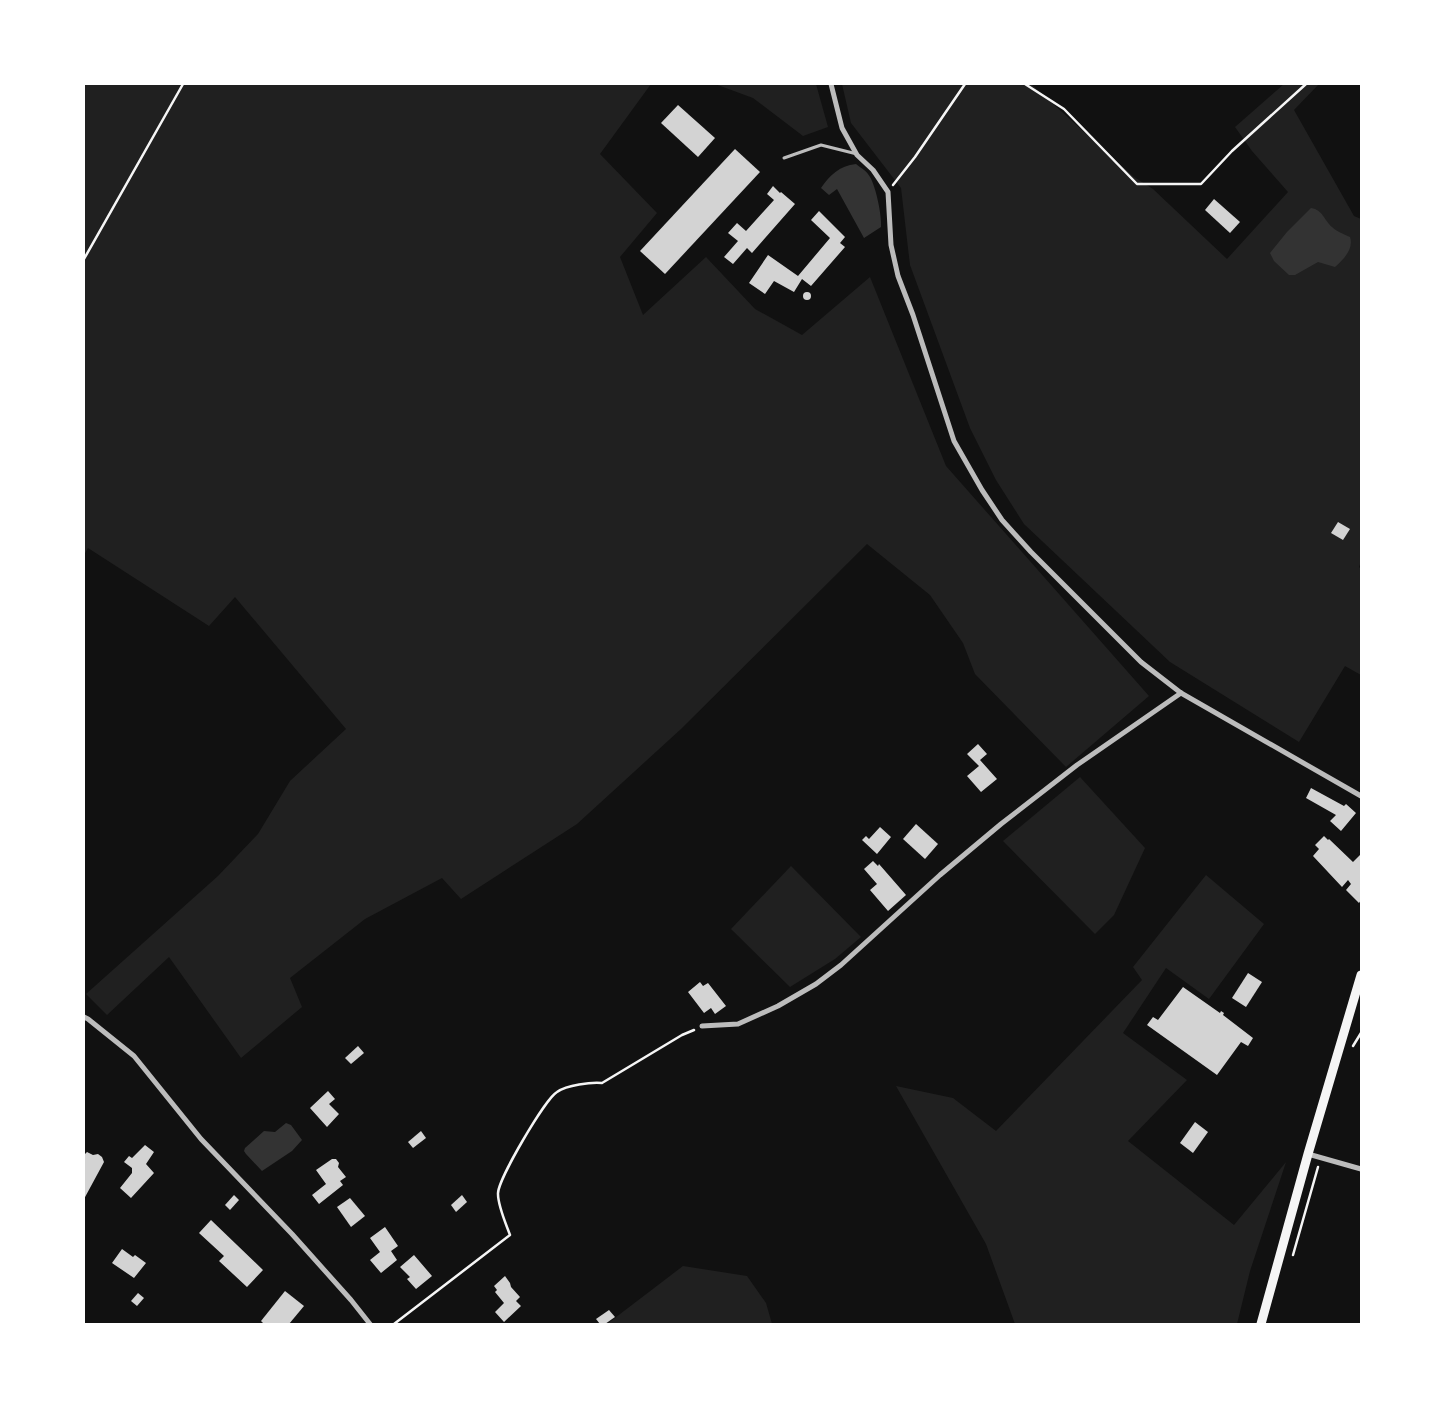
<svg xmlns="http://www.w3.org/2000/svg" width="1445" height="1408" viewBox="0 0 1445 1408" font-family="'Work Sans',sans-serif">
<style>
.green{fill:#202020}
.water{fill:#333}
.building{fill:#d3d3d3}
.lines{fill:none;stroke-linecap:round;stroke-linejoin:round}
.path{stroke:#f5f5f5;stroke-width:2.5}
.service{stroke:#bcbcbc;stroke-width:3}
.minor{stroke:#bcbcbc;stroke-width:5}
.secondary{stroke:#f5f5f5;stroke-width:9}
</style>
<rect width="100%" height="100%" fill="#111"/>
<!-- green -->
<g class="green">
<polygon points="84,84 651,84 600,154 657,213 620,257 643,315 706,257 755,309 802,335 870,277 946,466 1149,696 1066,767 975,674 963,643 930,595 867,544 681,729 577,824 461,899 442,878 365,919 290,978 302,1007 241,1058 169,957 107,1015 86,994 218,876 258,834 290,781 346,729 235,597 209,626 88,548 84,555"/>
<polygon points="715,84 816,84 828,127 803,136 753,98"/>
<polygon points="842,84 1031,84 1134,177 1153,189 1227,259 1288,192 1252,151 1235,127 1284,84 1319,84 1294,110 1354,216 1361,219 1361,562 1359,567 1361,569 1361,675 1345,666 1299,742 1170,662 1024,524 996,480 970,428 910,265 901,188 851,123"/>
<polygon points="1080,777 1145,848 1114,915 1095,934 1003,841"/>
<polygon points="791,866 861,937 835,959 790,987 731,929"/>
<polygon points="1206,875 1264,924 1209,999 1166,968 1123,1033 1187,1080 1128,1141 1234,1225 1286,1162 1250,1271 1237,1324 1015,1324 986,1244 896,1086 953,1098 996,1131 1142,980 1133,967"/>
<polygon points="683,1266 747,1276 766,1303 772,1324 607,1324"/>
</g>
<!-- water -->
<g class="water">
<path d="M856 164C861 168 867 171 870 177 876 187 882 216 881 227L864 238 837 189 829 195 821 188C830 175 839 166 856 164Z"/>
<path d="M1311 208C1323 210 1324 220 1332 227 1337 232 1344 234 1350 237 1354 249 1343 260 1335 267L1318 262 1295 275H1289L1274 261 1270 253 1287 232Z"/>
<polygon points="286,1123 291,1125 302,1140 292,1151 262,1171 246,1154 244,1151 245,1148 264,1131 275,1132"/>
</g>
<!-- building -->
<g class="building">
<polygon points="678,105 715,138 698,157 661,123"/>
<polygon points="735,149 760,172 665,274 640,251"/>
<polygon points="773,186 780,193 781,192 795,204 752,253 747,248 733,264 724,257 738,241 728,233 737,223 746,231 774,200 767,194"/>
<polygon points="1214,199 1240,222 1230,233 1205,210"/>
<polygon points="819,211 845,237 840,243 845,247 811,286 802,279 794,292 774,281 765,294 749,283 768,255 798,276 830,238 811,220"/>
<circle cx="807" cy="296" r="4"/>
<polygon points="1338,522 1350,529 1343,540 1331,533"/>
<polygon points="978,744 987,754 980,760 997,779 981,792 967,776 979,766 967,754"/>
<polygon points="1311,788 1344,806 1346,804 1356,813 1341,831 1330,821 1336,815 1306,798"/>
<polygon points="916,824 938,844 925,859 903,839"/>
<polygon points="880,827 891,837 877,854 862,840 866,836 869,839"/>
<polygon points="1324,836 1328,840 1329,839 1353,862 1361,854 1361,900 1359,903 1346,890 1351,884 1348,880 1342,887 1313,856 1319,849 1315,845"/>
<polygon points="873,861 878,866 879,864 906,895 888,911 870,890 877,884 864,869"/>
<polygon points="1248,973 1262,982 1246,1007 1232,998"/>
<polygon points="700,982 703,986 708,983 726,1006 715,1014 711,1008 704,1013 688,992"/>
<polygon points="1183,987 1220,1013 1221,1011 1224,1013 1223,1015 1253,1038 1248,1046 1241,1042 1217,1075 1147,1025 1153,1017 1158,1020"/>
<polygon points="358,1046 364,1053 351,1064 345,1058"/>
<polygon points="328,1091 335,1099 329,1104 339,1114 327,1127 310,1108"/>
<polygon points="1195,1122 1208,1132 1193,1153 1180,1143"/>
<polygon points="421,1131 426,1138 413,1148 408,1142"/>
<polygon points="145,1145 154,1152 146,1164 154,1173 131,1198 120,1188 132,1173 132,1168 124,1162 129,1156 132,1158"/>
<polygon points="87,1152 93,1155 98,1154 102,1157 104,1162 84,1199 84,1153 85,1154"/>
<polygon points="332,1159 336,1159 339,1163 338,1167 346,1177 340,1181 343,1185 319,1204 312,1195 326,1184 316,1170"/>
<polygon points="234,1195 239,1200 230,1210 225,1205"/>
<polygon points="462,1195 467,1202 456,1212 451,1205"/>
<polygon points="350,1198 365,1216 351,1227 337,1207"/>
<polygon points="211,1220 263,1270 247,1287 219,1261 224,1256 199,1233"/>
<polygon points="385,1227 398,1246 391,1251 397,1260 381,1273 370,1260 380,1252 370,1238"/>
<polygon points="122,1249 133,1257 135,1255 146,1263 134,1278 112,1263"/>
<polygon points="414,1255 432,1276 416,1289 407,1279 410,1277 400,1267"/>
<polygon points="505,1276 510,1283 511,1287 520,1297 516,1301 521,1306 504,1322 495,1312 504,1303 495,1292 497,1290 494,1286"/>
<polygon points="285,1291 304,1306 289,1324 264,1324 261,1321"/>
<polygon points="138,1293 144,1298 137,1306 131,1301"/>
<polygon points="609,1310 615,1317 605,1324 600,1324 596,1319"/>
</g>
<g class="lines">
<!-- path -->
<g class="path">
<polyline points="1025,84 1064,109 1137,184 1201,184 1232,151 1306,84"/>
<polyline points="893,185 915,157 965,84"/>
<polyline points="84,259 183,84"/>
<polyline points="1353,1046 1361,1033"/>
<polyline points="1293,1255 1318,1167"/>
<path d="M394 1324 510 1235C506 1224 498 1206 498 1194 497 1181 545 1099 557 1092 567 1085 591 1082 602 1083L682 1035 694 1030"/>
</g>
<!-- service -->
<polyline class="service" points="784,158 821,145 857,154"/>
<!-- minor -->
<g class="minor">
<polyline points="831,84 842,128 857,155 873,170 888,192 891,245 898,276 913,315 954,441 982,490 1002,520 1031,552 1141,662 1181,693 1361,796"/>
<polyline points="84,1017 88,1019 134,1056 201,1139 292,1234 351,1300 370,1324"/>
<polyline points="702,1026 738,1024 778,1006 816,984 841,965 940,875 1001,824 1077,765 1181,693"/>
<polyline points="1308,1154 1361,1169"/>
</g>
<!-- secondary -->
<polyline class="secondary" points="1261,1324 1308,1154 1361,975"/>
</g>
<!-- border -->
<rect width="1445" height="1408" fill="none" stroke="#ffffff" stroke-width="170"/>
</svg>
